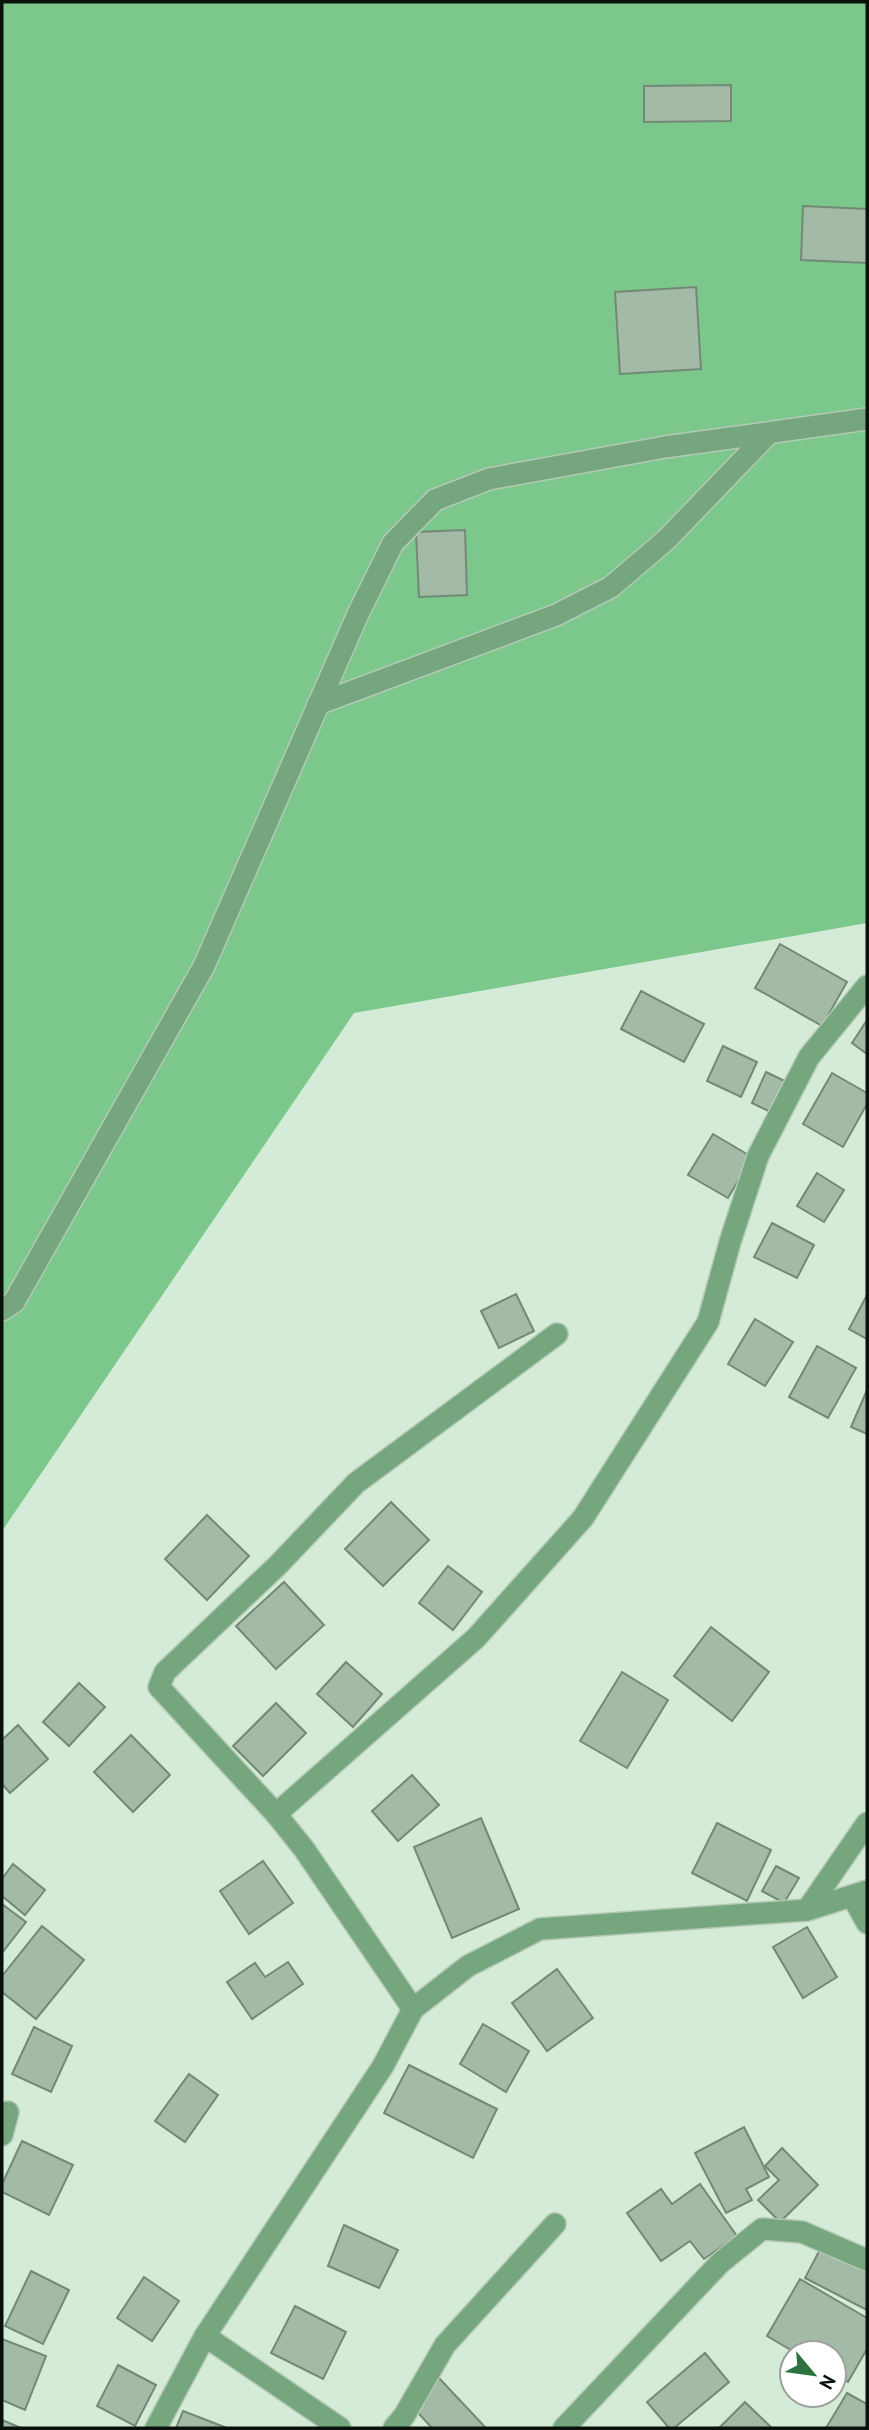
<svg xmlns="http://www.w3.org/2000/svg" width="869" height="2430" viewBox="0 0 869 2430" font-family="'PT Sans',sans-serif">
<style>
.forest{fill:#7cc78b}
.building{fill:#a3baa6;stroke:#738976;stroke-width:2}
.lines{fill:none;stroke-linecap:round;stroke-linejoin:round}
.lane-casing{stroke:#b4c9b6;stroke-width:24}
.street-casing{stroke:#b4c9b6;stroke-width:24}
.lane{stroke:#75a67e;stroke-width:21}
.street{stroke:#75a67e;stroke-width:21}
</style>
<rect width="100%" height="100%" fill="#d4ecd7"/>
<!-- forest -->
<polygon class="forest" points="2,2 867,2 867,923 354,1013 2,1531"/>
<!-- building -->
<g class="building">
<polygon points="731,85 731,121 644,122 644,86"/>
<polygon points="803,206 867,209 867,263 801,260"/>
<polygon points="696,287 701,369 620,374 615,292"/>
<polygon points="465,530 467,595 419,597 416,532"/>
<polygon points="780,944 847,982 822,1026 755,988"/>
<polygon points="641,991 704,1024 684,1062 621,1029"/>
<polygon points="867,1020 867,1054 852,1043"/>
<polygon points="723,1046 757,1062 741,1097 707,1081"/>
<polygon points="766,1072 793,1085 779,1116 752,1103"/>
<polygon points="832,1073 867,1093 867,1104 843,1147 803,1124"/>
<polygon points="713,1134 752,1157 728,1198 688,1175"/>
<polygon points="817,1173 844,1190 824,1222 797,1206"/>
<polygon points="772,1223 814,1245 797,1278 754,1257"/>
<polygon points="516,1294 534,1331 499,1348 481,1311"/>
<polygon points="867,1295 867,1339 849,1329"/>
<polygon points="755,1319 793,1342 765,1386 728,1364"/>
<polygon points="817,1346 856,1368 828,1418 789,1397"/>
<polygon points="867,1390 867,1434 851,1427"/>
<polygon points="391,1502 429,1540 383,1586 345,1549"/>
<polygon points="207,1515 249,1556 207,1600 165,1559"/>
<polygon points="448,1566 482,1592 453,1630 419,1603"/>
<polygon points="284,1582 324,1625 276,1669 236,1626"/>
<polygon points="711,1627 769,1672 732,1721 674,1676"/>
<polygon points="346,1662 382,1694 353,1727 317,1694"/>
<polygon points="622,1672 668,1700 627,1768 580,1741"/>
<polygon points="79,1683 105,1707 69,1746 43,1722"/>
<polygon points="276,1703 306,1733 263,1776 233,1746"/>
<polygon points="18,1725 48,1759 10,1793 2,1784 2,1740"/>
<polygon points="131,1735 170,1775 133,1812 94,1772"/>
<polygon points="412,1775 439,1805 398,1841 372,1811"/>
<polygon points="481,1818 519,1909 452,1938 414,1847"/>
<polygon points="717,1823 771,1850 747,1901 692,1873"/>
<polygon points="263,1861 293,1903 249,1934 220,1891"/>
<polygon points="13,1864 45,1890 25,1915 2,1896 2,1879"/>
<polygon points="776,1866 799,1878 784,1903 762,1891"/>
<polygon points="2,1904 26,1922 2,1953"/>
<polygon points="42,1926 84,1960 36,2019 2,1992 2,1976"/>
<polygon points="807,1927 837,1977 803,1998 773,1947"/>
<polygon points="288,1962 303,1984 252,2019 227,1982 255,1963 265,1977"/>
<polygon points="557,1969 593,2018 547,2051 512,2003"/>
<polygon points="483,2024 529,2051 506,2092 460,2064"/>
<polygon points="34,2027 72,2046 51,2092 12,2074"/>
<polygon points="409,2065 497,2109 473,2158 384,2113"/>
<polygon points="189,2074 218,2095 185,2142 155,2121"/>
<polygon points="744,2127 769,2177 746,2189 752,2200 726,2213 695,2153"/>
<polygon points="22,2141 73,2165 49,2215 2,2192 2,2184"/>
<polygon points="782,2148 818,2185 780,2222 758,2200 779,2180 765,2166"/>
<polygon points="700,2184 737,2236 704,2259 690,2241 661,2261 627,2213 661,2189 672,2204"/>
<polygon points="344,2225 398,2250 379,2288 328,2266"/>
<polygon points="827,2236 867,2257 867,2310 805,2278"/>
<polygon points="31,2271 69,2290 43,2344 5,2326"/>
<polygon points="144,2277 179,2301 152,2341 117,2318"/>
<polygon points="800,2279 867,2318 867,2349 848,2382 834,2374 834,2353 796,2353 767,2336"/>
<polygon points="295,2306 346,2332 323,2379 271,2353"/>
<polygon points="2,2339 46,2356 25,2410 2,2400"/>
<polygon points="705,2353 729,2382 674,2428 669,2428 647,2402"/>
<polygon points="118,2365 156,2385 135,2426 97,2406"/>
<polygon points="438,2377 486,2428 432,2428 410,2404"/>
<polygon points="847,2393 867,2404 867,2428 826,2428"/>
<polygon points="745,2402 772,2428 719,2428"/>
<polygon points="183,2411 227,2428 176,2428"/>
<polygon points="2,2420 21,2428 2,2428"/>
</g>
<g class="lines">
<defs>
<g id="lane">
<polyline points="318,704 556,615 611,587 667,539 769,433"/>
<polyline points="2,1310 14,1302 204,966 358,614 393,543 435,500 489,479 665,447 867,419"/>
</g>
<g id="street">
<polyline points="276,1814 476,1638 583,1518 708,1322 730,1242 758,1156 809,1057 867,986"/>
<polyline points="852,1896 867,1923"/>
<polyline points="807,1910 867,1823"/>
<polyline points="413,2009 304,1849 276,1814 159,1687 165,1672 278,1565 356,1483 557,1334"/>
<polyline points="2,2135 8,2112"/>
<polyline points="205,2336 340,2428"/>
<polyline points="156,2428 205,2336 383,2066 413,2009 468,1966 540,1929 807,1910 867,1891"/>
<polyline points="394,2428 404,2416 445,2345 555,2224"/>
<polyline points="564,2428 720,2263 762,2229 802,2232 867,2260"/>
</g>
</defs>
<!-- lane casing -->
<use href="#lane" class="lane-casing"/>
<!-- street casing -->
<use href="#street" class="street-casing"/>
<!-- lane -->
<use href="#lane" class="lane"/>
<!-- street -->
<use href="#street" class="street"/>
</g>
<!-- border -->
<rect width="869" height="2430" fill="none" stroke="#09110a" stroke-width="7"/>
<!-- north arrow -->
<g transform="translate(813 2374) rotate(119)"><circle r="33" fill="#ffffff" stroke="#9da09d" stroke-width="2"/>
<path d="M0-5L12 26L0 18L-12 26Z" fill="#2c733f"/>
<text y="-10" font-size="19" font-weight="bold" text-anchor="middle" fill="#09110a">N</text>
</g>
</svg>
